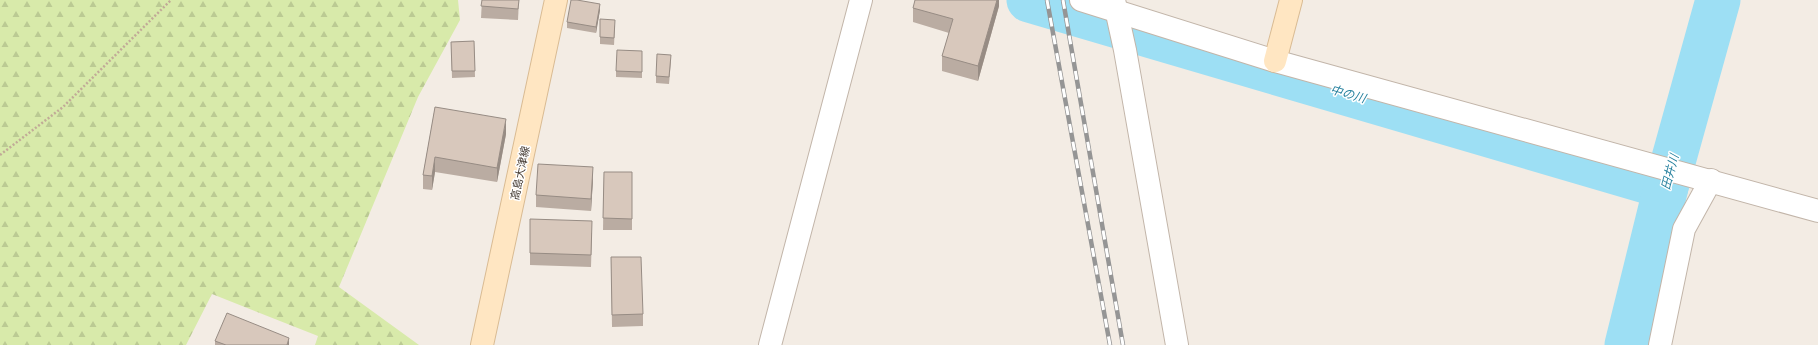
<svg xmlns="http://www.w3.org/2000/svg" width="1818" height="345" viewBox="0 0 1818 345" font-family="Signika,'Noto Sans JP',sans-serif">
<style>
.forest{fill:url(#forest-firs)}
.lines{fill:none;stroke-linecap:round;stroke-linejoin:round}
.river{stroke:#9ddff4;stroke-width:45}
.street-casing{stroke:#c2b5a9;stroke-width:24}
.secondary-casing{stroke:#d9bb93;stroke-width:24}
.path{stroke:#c1ab97;stroke-width:2.5;stroke-dasharray:2 2;stroke-linecap:butt}
.street{stroke:#fff;stroke-width:22}
.secondary{stroke:#ffe6c2;stroke-width:22}
.rail-casing{stroke:#959595;stroke-width:4.5}
.rail{stroke:#fff;stroke-width:3;stroke-dasharray:9;stroke-linecap:butt}
.wall{fill:#baaca2}
.shaded-wall{fill:#978c84}
.building{fill:#d8c8bc;stroke:#978c84}
.labels{text-anchor:middle;stroke-width:3;stroke-linejoin:round;paint-order:stroke}
.street-label{font-size:11px;fill:#463c34;stroke:#fff}
.water-label{font-size:12px;font-style:italic;fill:#25809e;stroke:#fff}
</style>
<defs>
<pattern id="forest-firs" width="22" height="20" patternUnits="userSpaceOnUse"><rect width="22" height="20" fill="#d8eaaa"/><path d="M5 1l3.5 6h-7zM16 11l3.5 6h-7z" fill="#bbca93"/></pattern>
</defs>
<rect width="100%" height="100%" fill="#f3ece4"/>
<!-- forest -->
<polygon class="forest" points="0,0 458,0 460,20 418,97 339,287 419,345 315,345 318,336 212,294 186,345 0,345"/>
<g class="lines">
<!-- river -->
<g class="river">
<polyline points="1029,0 1666,187"/>
<polyline points="1627,345 1666,187 1718,0"/>
</g>
<defs>
<g id="street">
<polyline points="1081,0 1275,61 1818,211"/>
<polyline points="1114,0 1125,50 1177,345"/>
<polyline points="770,345 861,0"/>
<polyline points="1660,345 1684,229 1711,180"/>
</g>
<g id="secondary">
<polyline points="1275,61 1291,0"/>
<polyline points="482,345 556,0"/>
</g>
</defs>
<!-- street casing -->
<use href="#street" class="street-casing"/>
<!-- secondary casing -->
<use href="#secondary" class="secondary-casing"/>
<!-- path -->
<polyline class="path" points="0,155 63,107 171,0"/>
<!-- street -->
<use href="#street" class="street"/>
<!-- secondary -->
<use href="#secondary" class="secondary"/>
<defs>
<g id="rail">
<polyline points="1047,0 1110,345"/>
<polyline points="1063,0 1123,345"/>
</g>
</defs>
<!-- rail casing -->
<use href="#rail" class="rail-casing"/>
<!-- rail -->
<use href="#rail" class="rail"/>
</g>
<!-- wall -->
<g class="wall">
<polygon points="482,0 519,0 518,20 481,18"/>
<polygon points="999,0 999,6 978,81 942,71 942,56 949,33 913,22 913,8"/>
<polygon points="600,10 596,33 567,28 567,22"/>
<polygon points="600,19 615,26 614,45 600,44"/>
<polygon points="474,41 475,77 452,78 451,42"/>
<polygon points="642,51 642,78 616,77 616,71"/>
<polygon points="671,61 669,84 656,83 656,76"/>
<polygon points="435,107 506,134 497,182 435,172 432,190 423,189 423,175"/>
<polygon points="604,172 632,172 632,230 603,230"/>
<polygon points="593,179 591,211 536,207 536,195"/>
<polygon points="530,219 592,233 591,267 530,265"/>
<polygon points="611,257 643,314 643,326 612,327"/>
<polygon points="215,341 289,345 215,345"/>
</g>
<!-- shaded-wall -->
<g class="shaded-wall">
<polygon points="997,0 999,0 999,6 978,81 978,66"/>
<polygon points="600,4 600,10 596,33 596,27"/>
<polygon points="506,119 506,134 497,182 497,168"/>
<polygon points="435,157 435,172 432,190 432,176"/>
<polygon points="593,167 593,179 591,211 591,199"/>
<polygon points="289,338 289,345 287,345"/>
</g>
<!-- building -->
<g class="building">
<polygon points="482,0 519,0 518,9 481,6"/>
<polygon points="571,0 577,0 600,4 596,27 567,22"/>
<polygon points="915,0 997,0 978,66 942,56 953,19 913,8"/>
<polygon points="600,19 615,20 614,38 600,37"/>
<polygon points="474,41 475,71 452,71 451,42"/>
<polygon points="617,50 642,51 642,72 616,71"/>
<polygon points="657,54 671,55 669,77 656,76"/>
<polygon points="435,107 506,119 497,168 435,157 432,176 423,175"/>
<polygon points="538,164 593,167 591,199 536,195"/>
<polygon points="604,172 632,172 632,219 603,218"/>
<polygon points="530,219 592,221 591,255 530,253"/>
<polygon points="611,257 641,257 643,314 612,315"/>
<polygon points="227,313 289,338 287,345 226,345 215,341"/>
</g>
<g class="labels">
<!-- street labels -->
<g class="street-label">
<text transform="translate(520 173) rotate(-78)" y="4">高島大津線</text>
</g>
<!-- water labels -->
<g class="water-label">
<text transform="translate(1348 94) rotate(16)" y="4">中の川</text>
<text transform="translate(1670 172) rotate(-75)" y="4">田井川</text>
</g>
</g>
</svg>
